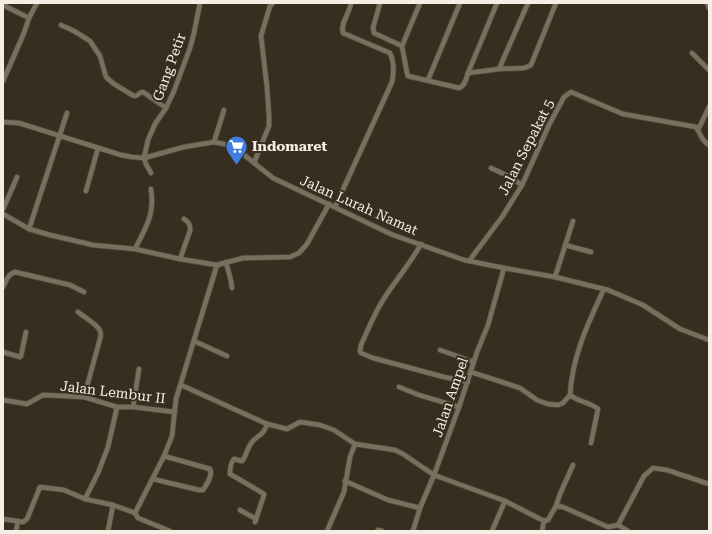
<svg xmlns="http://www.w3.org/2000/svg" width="712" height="534" viewBox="0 0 712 534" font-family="'Roboto Serif',serif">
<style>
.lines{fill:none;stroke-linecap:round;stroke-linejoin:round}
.minor-casing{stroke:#514a3d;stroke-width:6}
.minor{stroke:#796f5e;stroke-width:4.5}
.labels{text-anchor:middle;stroke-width:4;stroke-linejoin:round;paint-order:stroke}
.street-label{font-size:14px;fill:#f4eee5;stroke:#372e1f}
.poi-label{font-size:14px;font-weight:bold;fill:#f4eee5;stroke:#372e1f;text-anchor:start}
</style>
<rect width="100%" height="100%" fill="#372e1f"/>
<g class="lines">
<defs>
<g id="minor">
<polyline points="380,3 373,28 374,33 402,46"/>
<path d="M420 3 402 46 407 73 408 76 459 88C465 86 466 79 468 73L499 69 524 68 527 67 531 65 556 3"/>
<polyline points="707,3 709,8"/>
<polyline points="3,5 29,18"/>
<path d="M61 25 74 31 90 41 100 56 106 77 114 84 134 96C139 96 139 92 143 92L166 108"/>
<polyline points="692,53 709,70"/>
<polyline points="499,69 528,3"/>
<polyline points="468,73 497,3"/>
<polyline points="428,80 460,3"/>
<polyline points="3,81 24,33 29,18 37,3"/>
<polyline points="3,122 19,123 121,155 132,157 144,158 184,147 214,142 233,146 273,178 393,235 464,260 504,268 555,277 608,290 643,305 680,329 709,340"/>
<polyline points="698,130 709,107"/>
<polyline points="214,142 224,110"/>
<polyline points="254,163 269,126 269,116 267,87 261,36 270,6 273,3"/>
<polyline points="491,168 508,176 522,185"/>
<polyline points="151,173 146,164 144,158 148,140 155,124 166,108 174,91 190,48 194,33 200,3"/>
<polyline points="86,191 98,148"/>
<path d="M335 207 392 82C394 73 394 62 390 53L343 33C340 23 350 13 351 3"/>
<polyline points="3,209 8,198 17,177"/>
<polyline points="3,214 29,229 50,235 93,245 135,249 180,259 217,265"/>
<polyline points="29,229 67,113"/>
<path d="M421 244C410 264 395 281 383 300 374 314 368 330 361 345L360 351 361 353 373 358 444 377 468 382"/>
<polyline points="565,245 591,252"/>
<path d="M135 249C146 227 155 214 151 189"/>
<path d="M180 259 190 231C191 225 189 222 184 219"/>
<path d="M469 261 502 217 522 185 549 125 564 97 571 92 623 114 696 127C701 134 701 141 709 145"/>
<polyline points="226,262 231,281 232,288"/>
<polyline points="555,277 573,221"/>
<path d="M3 287C6 281 8 274 15 272L70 285 84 292"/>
<path d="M78 312C84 317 95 323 99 329 101 332 101 336 100 339L84 397"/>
<polyline points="194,341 227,356"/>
<polyline points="440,350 474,362"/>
<polyline points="3,352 20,357 21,356 26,332"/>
<polyline points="471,372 520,388 537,400 548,404 558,405 563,403 570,395"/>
<polyline points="181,385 267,424 287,429 300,422 320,425 334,430 355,444 395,450 403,454 434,475 505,501 544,521 548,520 556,506 563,507 608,527 618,525 644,476 653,468 667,470 709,484"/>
<polyline points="399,387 419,395 459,407"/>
<polyline points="3,400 27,404 43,395 84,397 117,407 133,407 175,412"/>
<polyline points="133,407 139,369"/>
<path d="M591 443 598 409C590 402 578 402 570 395 572 357 588 323 604 289"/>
<path d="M153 479 199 490H203C207 484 213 475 210 469L164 456"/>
<polyline points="345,481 388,500 420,508"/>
<polyline points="85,499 98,473 108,447 117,407"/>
<polyline points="556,506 560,494 573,465"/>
<polyline points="240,510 256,519"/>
<polyline points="135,513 164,456 172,436 176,399 217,265 243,258 290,257 299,253 307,244 329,204"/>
<polyline points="3,519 23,522 27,519 40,487 64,490 85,499 113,505 135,513 138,518 170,531"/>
<path d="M255 522 264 495V494L249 485 230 474C230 469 230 463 234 459L242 461 243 460C246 455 247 450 250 445 255 435 263 438 267 424"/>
<polyline points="618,525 628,531"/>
<polyline points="378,530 382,531"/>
<polyline points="16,531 18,521"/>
<polyline points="108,531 113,505"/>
<polyline points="327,531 344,492 350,457 355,444"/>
<polyline points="413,531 420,508 434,475 459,407 477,352 488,325 504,268"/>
<polyline points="492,531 505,501"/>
<polyline points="542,531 544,521"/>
</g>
</defs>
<!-- minor casing -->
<use href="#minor" class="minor-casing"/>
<!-- minor -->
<use href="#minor" class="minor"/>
</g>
<!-- icons -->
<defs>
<symbol id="supermarket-pin" viewBox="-11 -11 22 30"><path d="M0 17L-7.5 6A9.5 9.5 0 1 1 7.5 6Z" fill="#3f7fe0" stroke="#372e1f"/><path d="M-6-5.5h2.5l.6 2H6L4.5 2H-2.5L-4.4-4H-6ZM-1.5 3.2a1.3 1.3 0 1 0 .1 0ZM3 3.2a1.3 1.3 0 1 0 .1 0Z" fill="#fff"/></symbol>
</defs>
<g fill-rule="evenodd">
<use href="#supermarket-pin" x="224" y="134" width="25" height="34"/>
</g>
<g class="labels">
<!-- street labels -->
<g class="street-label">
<text transform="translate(169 67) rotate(-70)" y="5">Gang Petir</text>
<text transform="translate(526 147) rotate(-63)" y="5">Jalan Sepakat 5</text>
<text transform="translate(359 205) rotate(24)" y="5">Jalan Lurah Namat</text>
<text transform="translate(113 392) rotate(7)" y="5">Jalan Lembur II</text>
<text transform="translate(450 397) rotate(-71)" y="5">Jalan Ampel</text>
</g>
<!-- poi labels -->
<g class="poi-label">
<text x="252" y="151">Indomaret</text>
</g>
</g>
<!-- border -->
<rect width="712" height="534" fill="none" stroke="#f4eee5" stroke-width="8"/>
</svg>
